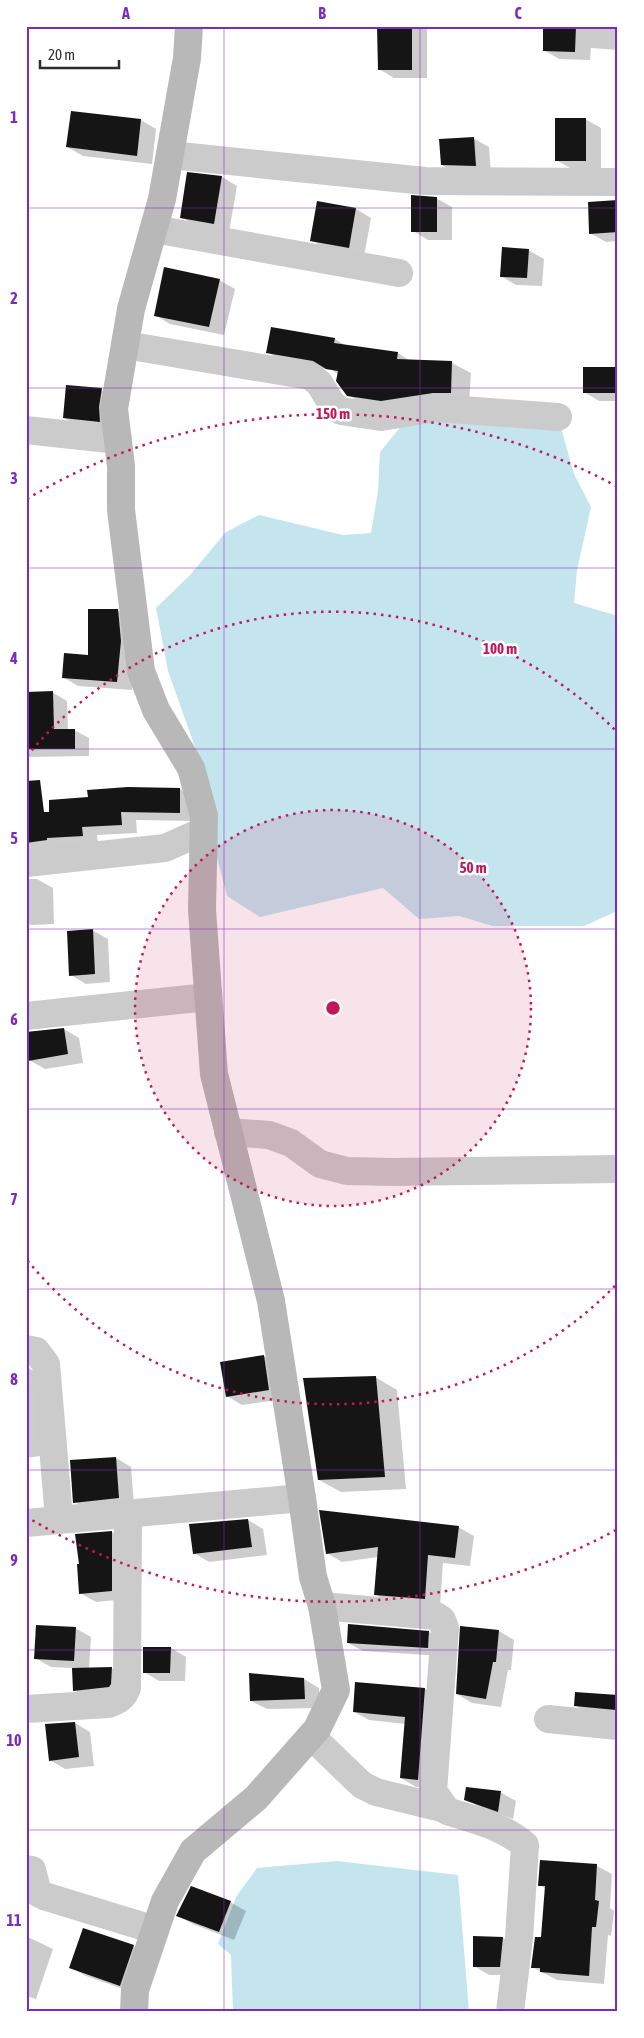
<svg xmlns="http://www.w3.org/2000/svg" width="644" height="2038" viewBox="0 0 644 2038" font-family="'Asap Condensed',sans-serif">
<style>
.water{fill:#c4e5ee}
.shadow{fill:#0003}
.building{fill:#151515}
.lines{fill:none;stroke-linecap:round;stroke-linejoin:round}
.street{stroke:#cbcbcb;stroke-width:28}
.secondary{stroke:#b8b8b8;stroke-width:28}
.grid{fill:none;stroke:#7b2cbf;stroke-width:1;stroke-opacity:0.55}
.ring{fill:none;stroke:#c2185b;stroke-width:2.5;stroke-dasharray:2.5 5}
.centre{fill:#c2185b;stroke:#fff;stroke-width:2.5}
.ring-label{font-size:15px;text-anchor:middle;font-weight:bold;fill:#c2185b;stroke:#fff;stroke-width:5;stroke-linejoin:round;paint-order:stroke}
.neatline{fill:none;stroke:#7b2cbf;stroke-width:2}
.grid-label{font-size:16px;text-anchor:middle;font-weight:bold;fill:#7b2cbf}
</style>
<rect width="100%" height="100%" fill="#fff"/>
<!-- water -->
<g class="water">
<polygon points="428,413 560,424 574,474 591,507 577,570 574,603 618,616 618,914 615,912 584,926 493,926 459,916 419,919 383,888 260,917 227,896 209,827 206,778 168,671 156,608 190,575 226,532 259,515 343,535 371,533 378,491 380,452 403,424"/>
<polygon points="337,1861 458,1875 469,2012 233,2012 231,1955 218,1944 236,1897 257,1868"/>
</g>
<!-- shadow -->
<g class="shadow">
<polygon points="379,26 427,26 427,78 394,78 379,69"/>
<polygon points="544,26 618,26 618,50 591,48 590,60 559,59 544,50"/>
<polygon points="72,112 141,120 156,129 152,164 83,156 67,147"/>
<polygon points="585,119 601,128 601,169 572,169 556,160"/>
<polygon points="473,138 489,147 491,174 457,174 442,165"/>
<polygon points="188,174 222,177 237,186 229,232 197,226 181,217"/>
<polygon points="436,198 452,207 452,240 428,240 413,231"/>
<polygon points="318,202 356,209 371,218 364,256 327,249 311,240"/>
<polygon points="618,202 618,241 606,242 590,233"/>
<polygon points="528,250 544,259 542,286 516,285 501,276"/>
<polygon points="219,280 235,289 224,335 170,324 155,315"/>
<polygon points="272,328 335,339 346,346 398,353 410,361 452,363 471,373 469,403 367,406 348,395 338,374 332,370 286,363 267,352"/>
<polygon points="618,368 618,401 599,401 584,392"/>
<polygon points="101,390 117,398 115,430 79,426 64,418"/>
<polygon points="117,610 133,619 136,651 132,690 78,686 63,677 89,656"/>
<polygon points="52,692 67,701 68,730 74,730 89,738 89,756 26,757 26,693"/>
<polygon points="180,789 195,798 195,821 136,820 137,833 97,835 98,844 26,853 26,816"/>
<polygon points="26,879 37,879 53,888 54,924 31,925 26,923"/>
<polygon points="92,930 108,939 110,982 86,984 71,975"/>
<polygon points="64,1029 79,1038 83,1063 45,1069 29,1060 26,1034"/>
<polygon points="263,1356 279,1365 284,1399 242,1405 227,1396"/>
<polygon points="26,1366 46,1380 47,1455 26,1458"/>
<polygon points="375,1377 397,1390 406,1489 341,1492 319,1480"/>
<polygon points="116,1458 131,1467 134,1506 90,1511 75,1502"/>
<polygon points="248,1520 263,1529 267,1555 209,1562 194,1553"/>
<polygon points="458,1527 474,1536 470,1566 443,1563 440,1607 390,1603 375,1594 378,1557 342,1562 327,1553"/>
<polygon points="112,1532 127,1541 127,1599 96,1602 80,1593"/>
<polygon points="75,1628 91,1637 89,1669 111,1668 127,1677 126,1693 89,1699 74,1690 73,1668 51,1667 35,1658"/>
<polygon points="499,1631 514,1640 511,1670 508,1670 501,1707 472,1703 457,1694"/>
<polygon points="429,1632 444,1641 443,1656 363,1651 348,1643"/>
<polygon points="171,1648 186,1657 185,1681 159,1681 144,1672"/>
<polygon points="304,1679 319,1688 320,1708 267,1709 251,1701"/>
<polygon points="425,1689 440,1698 433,1788 416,1787 401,1778 406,1724 369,1720 354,1712"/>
<polygon points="618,1696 618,1717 590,1714 575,1705"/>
<polygon points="75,1723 90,1732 94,1766 65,1769 50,1760"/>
<polygon points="500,1792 516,1801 513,1819 481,1808 466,1799"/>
<polygon points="597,1866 612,1874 610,1908 614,1911 611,1936 608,1935 604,1984 557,1980 532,1967 542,1939 546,1889 540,1885"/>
<polygon points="192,1888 230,1902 246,1911 234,1940 193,1924 178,1916"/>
<polygon points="26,1936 53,1949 36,1999 26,1996"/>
<polygon points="475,1937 503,1938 518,1947 515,1975 489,1975 474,1966"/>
<polygon points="133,1946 148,1955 135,1993 86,1976 70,1967"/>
</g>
<!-- building -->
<g class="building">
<polygon points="377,26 412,26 412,70 378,70"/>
<polygon points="543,26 576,26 575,52 543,51"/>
<polygon points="71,111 141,119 137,156 66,147"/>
<rect x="555" y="118" width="31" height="43"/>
<polygon points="474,137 476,166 441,165 439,139"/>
<polygon points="187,172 222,176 214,224 180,218"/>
<polygon points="411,195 437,197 437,232 411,232"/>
<polygon points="618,200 618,232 589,234 588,202"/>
<polygon points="317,201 356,208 349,248 310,241"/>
<polygon points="502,247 529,249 527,278 500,277"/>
<polygon points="164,267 220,279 209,327 154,316"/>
<polygon points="271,327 335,338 334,343 398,352 397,359 452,361 451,393 433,393 381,401 347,396 336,381 338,371 326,369 313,361 266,353"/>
<rect x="583" y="367" width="35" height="26"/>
<polygon points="66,385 102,388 99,407 100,422 63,418"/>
<polygon points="88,609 118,609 121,641 117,682 62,678 64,653 88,655"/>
<polygon points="53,691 54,729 75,729 75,749 26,749 26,692"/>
<polygon points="40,780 44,812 49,812 49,800 88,797 87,790 128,787 180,788 180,813 121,812 122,825 82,827 83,836 47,838 47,840 26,843 26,781"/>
<polygon points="93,929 95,974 69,976 67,931"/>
<polygon points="64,1028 68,1054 28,1061 26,1032"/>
<polygon points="264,1355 269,1390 226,1397 220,1362"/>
<polygon points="376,1376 385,1477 318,1480 303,1378"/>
<polygon points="116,1457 119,1498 73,1503 70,1460"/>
<polygon points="319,1510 459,1526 455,1558 428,1555 425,1599 374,1595 378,1547 326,1554"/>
<polygon points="248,1519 252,1547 193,1554 189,1524"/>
<polygon points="112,1531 112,1591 79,1594 77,1564 79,1564 75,1534"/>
<polygon points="348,1624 429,1631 428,1648 347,1643"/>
<polygon points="36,1625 76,1627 74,1661 34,1659"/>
<polygon points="460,1626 499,1630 496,1662 493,1662 486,1699 456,1694"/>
<polygon points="143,1647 171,1647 170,1673 143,1673"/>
<polygon points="112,1667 111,1684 109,1687 73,1691 72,1668"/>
<polygon points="249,1673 304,1678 305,1699 250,1701"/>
<polygon points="355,1682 425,1688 418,1780 400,1778 405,1717 353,1712"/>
<polygon points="575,1692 618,1695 616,1710 574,1706"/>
<polygon points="75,1722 79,1757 49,1761 45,1724"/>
<polygon points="466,1787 501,1791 498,1812 464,1800"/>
<polygon points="540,1860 597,1864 595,1900 599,1901 596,1927 592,1927 589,1976 540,1972 540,1968 531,1968 535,1937 541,1937 545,1886 538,1886"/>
<polygon points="191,1886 231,1901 219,1932 176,1916"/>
<polygon points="83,1928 134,1945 120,1986 69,1968"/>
<polygon points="473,1936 503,1937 500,1967 473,1967"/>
</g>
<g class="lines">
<!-- street -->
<g class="street">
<polyline points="170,155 425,181 618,182"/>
<polyline points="154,229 399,273"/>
<polyline points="125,345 310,376 319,383 332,404 341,411 354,413 381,417 436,408 558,417"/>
<polyline points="26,430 118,440"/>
<polyline points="26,863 165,848 203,831"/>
<polyline points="26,1016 208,997"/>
<polyline points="228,1132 269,1135 291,1143 320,1164 347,1171 393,1172 618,1169"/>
<polyline points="26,1349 36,1351 46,1364 59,1518"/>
<polyline points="26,1523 302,1498"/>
<path d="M322 1606 436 1616 442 1620 445 1628 433 1791 447 1811C474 1820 503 1826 525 1845L519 1938 510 2012"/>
<path d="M26 1709 108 1704C118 1701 123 1698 127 1688L128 1513"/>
<polyline points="548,1719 618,1726"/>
<polyline points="311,1736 362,1785 376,1792 445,1809"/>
<polyline points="26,1869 32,1870 38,1893 44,1896 155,1930"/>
</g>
<!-- secondary -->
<polyline class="secondary" points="134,2012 135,1990 165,1901 193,1851 256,1798 317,1729 336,1690 322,1606 313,1577 302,1498 271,1301 214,1074 202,910 204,816 191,768 156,710 141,671 121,510 121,466 114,409 131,309 162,199 187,58 189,26"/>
</g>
<!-- grid -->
<path class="grid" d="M224 26V2012M420 26V2012M26 208H618M26 388H618M26 568H618M26 749H618M26 929H618M26 1109H618M26 1289H618M26 1470H618M26 1650H618M26 1830H618"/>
<!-- distance rings -->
<circle cx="333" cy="1008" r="198" fill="#c2185b" fill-opacity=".12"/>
<g class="ring">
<circle cx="333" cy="1008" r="198"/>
<path d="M615 1286A396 396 0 0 1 27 1260M27 756A396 396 0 0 1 615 730"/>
<path d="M616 1530A594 594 0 0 1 27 1517M27 499A594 594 0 0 1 616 486"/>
</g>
<circle cx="333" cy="1008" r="8" class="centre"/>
<g class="ring-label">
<text x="333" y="419">150 m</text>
<text x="500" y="654">100 m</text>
<text x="473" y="873">50 m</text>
</g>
<!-- border -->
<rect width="644" height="2038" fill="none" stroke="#ffffff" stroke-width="55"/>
<!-- scale -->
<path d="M40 60v8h79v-8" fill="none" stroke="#2e2e2e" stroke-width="2.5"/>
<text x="48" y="60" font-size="15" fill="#2e2e2e" stroke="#ffffff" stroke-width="4" paint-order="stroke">20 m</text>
<rect x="28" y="28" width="588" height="1982" class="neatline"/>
<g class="grid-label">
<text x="126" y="19">A</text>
<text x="322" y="19">B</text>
<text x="518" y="19">C</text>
<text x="14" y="123">1</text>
<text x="14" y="304">2</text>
<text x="14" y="484">3</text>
<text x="14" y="664">4</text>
<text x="14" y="844">5</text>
<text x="14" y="1025">6</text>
<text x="14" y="1205">7</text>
<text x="14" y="1385">8</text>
<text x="14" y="1566">9</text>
<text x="14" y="1746">10</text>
<text x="14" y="1926">11</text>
</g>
</svg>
